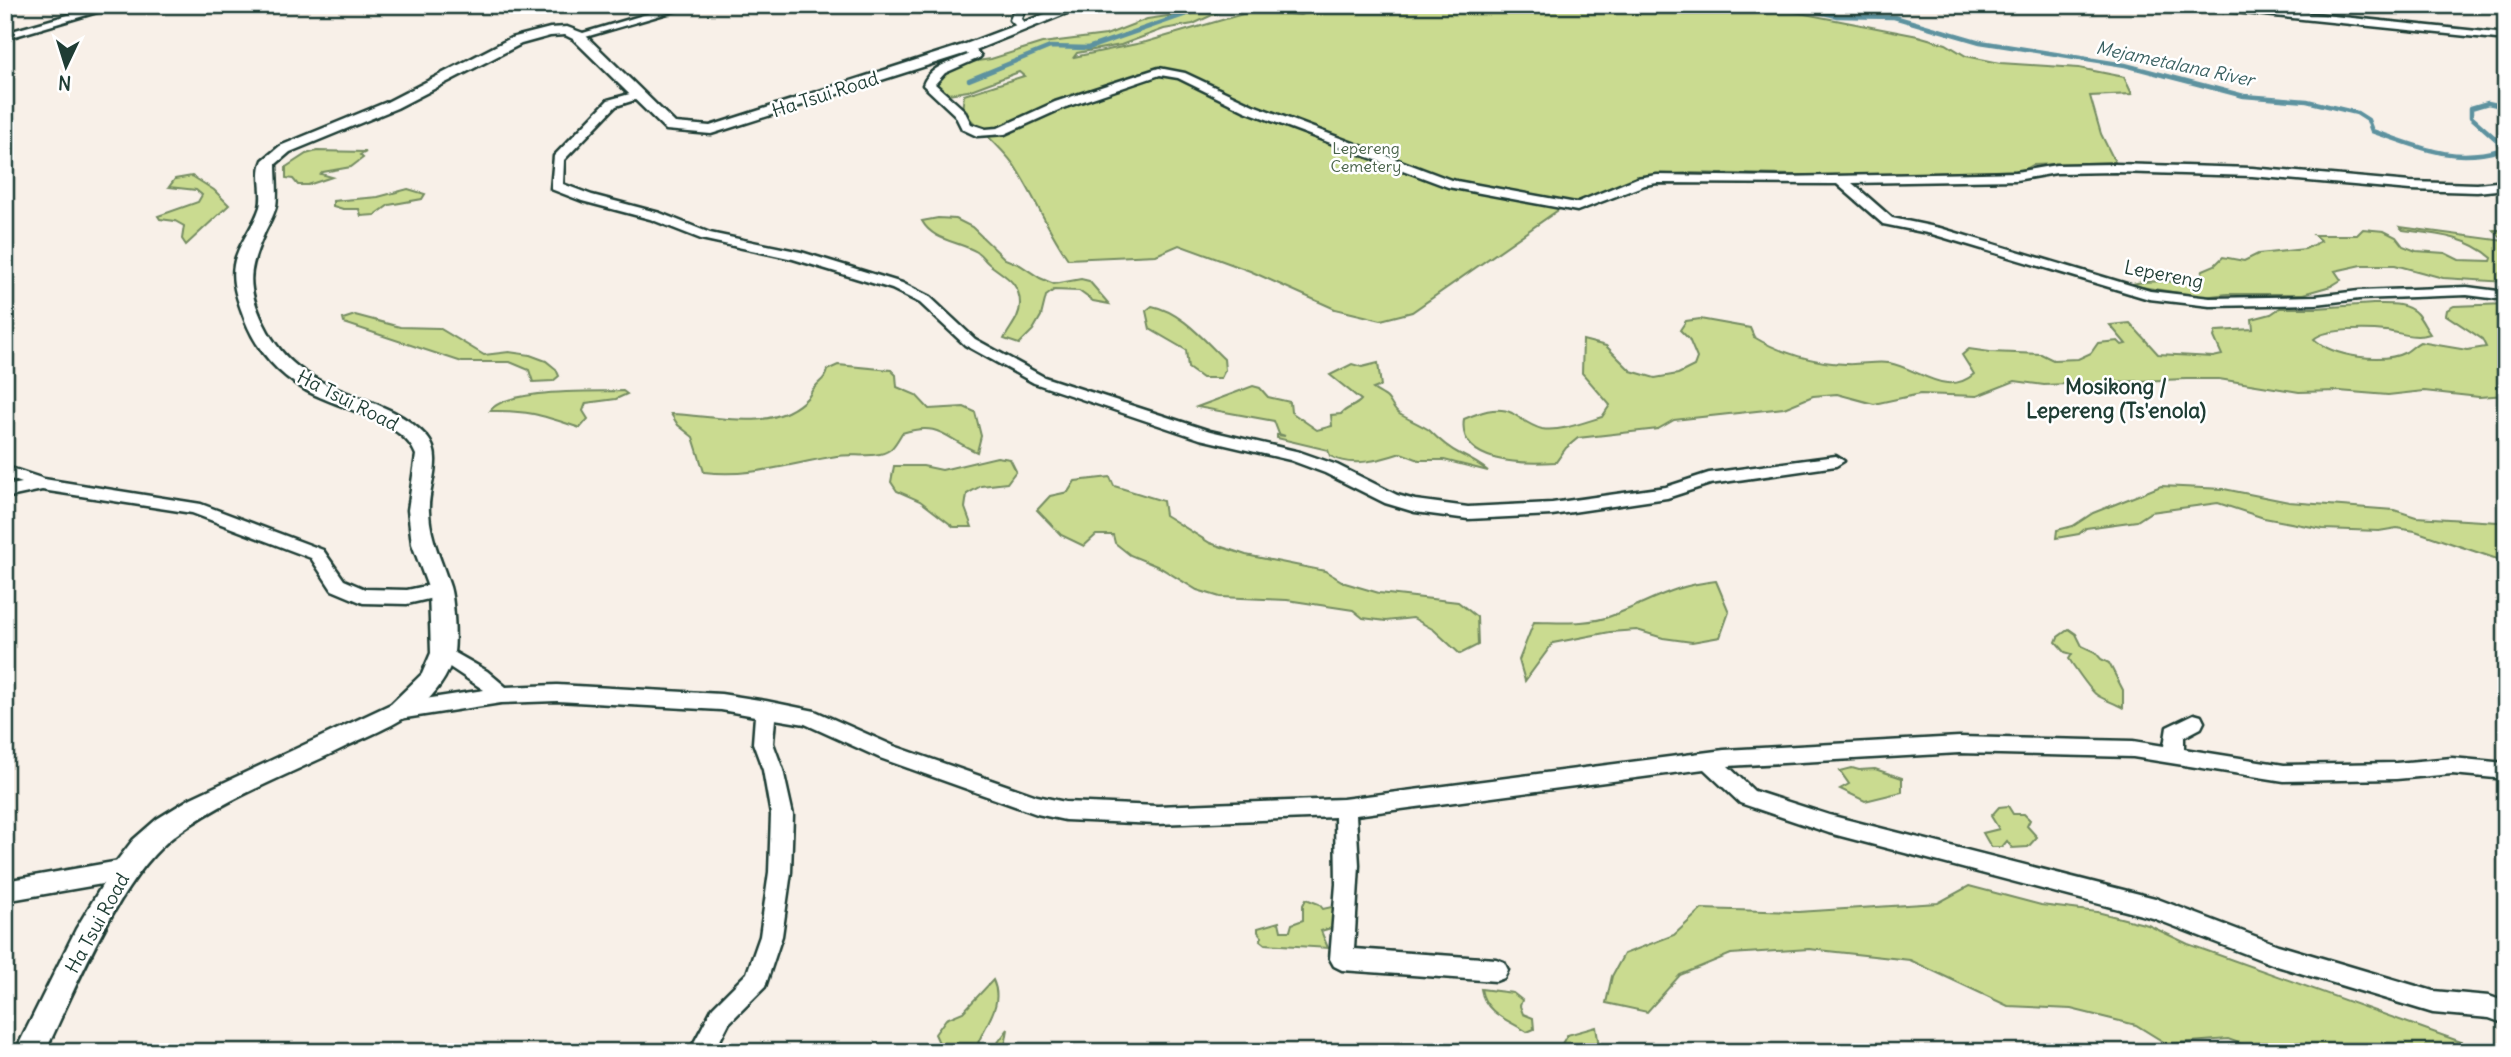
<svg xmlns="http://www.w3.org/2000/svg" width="2511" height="1057" viewBox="0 0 2511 1057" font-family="Delius,sans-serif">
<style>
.green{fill:#cadb90;stroke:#748c62;stroke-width:2}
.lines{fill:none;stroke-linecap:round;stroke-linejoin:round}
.stream{stroke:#5d929f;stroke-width:4.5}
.minor-casing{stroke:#1f3d34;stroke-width:5}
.tertiary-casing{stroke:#1f3d34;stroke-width:5}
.minor{fill:#fff;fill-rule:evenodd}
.tertiary{fill:#fff;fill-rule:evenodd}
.labels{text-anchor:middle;stroke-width:5;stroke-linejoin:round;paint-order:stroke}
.far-park-label{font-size:16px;fill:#4a644b;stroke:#fff}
.far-water-label{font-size:18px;font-style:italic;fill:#396061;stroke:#fff}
.street-label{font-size:19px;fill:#1f3d34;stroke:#fff}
.neighbourhood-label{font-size:21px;font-weight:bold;fill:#1f3d34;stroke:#fff}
</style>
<rect width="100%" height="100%" fill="#f8f0e8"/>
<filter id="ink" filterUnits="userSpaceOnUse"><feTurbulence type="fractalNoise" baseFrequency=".0143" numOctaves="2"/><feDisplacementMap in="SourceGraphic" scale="14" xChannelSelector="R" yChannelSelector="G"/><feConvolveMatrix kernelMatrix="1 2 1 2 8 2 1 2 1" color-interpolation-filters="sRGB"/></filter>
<g filter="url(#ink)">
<!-- green -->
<g class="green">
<path d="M1204 5H1234L1193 24 1164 29 1121 45 1077 53 1074 57 1146 42 1253 11 1300 15 1313 12 1300 5H1759L1918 36 1946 44 1966 56 2000 63 2079 68 2124 77 2132 94 2090 96 2101 134 2115 162 2033 165 2024 170 1843 176 1691 173 1638 176 1602 195 1567 204 1412 312 1381 320 1335 309 1250 271 1179 245 1156 255 1068 259C1047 229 1034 195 1014 165 999 144 979 130 962 110L964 95 1024 76 1019 72 968 91 948 94 936 86 945 71 970 62 991 59 1042 43 1106 35 1147 19 1182 14Z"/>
<polygon points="317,151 366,152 360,155 363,158 351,167 323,172 321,174 332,177 308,185 298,185 293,179 286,178 286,167 306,154"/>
<polygon points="192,176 214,190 229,205 186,245 182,239 184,226 175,221 160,219 158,216 198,202 202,195 196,190 169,187 175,179"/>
<polygon points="408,189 425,194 422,199 389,205 375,215 361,216 359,209 343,209 333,206 333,201 378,197"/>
<path d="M938 218 956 219 972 227 1005 259 1020 265 1040 278 1054 284 1081 279 1089 281 1109 304 1093 301 1079 291 1054 290 1046 296 1041 316 1033 330 1019 344 1004 339C1010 327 1020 318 1020 304 1020 282 1004 276 989 264 984 260 982 255 977 252 958 241 933 241 922 221Z"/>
<path d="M2400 227 2504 241 2494 230H2499L2506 236V282L2443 278 2395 265H2362L2335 271 2341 280 2331 286 2303 294H2227L2204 297 2129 285C2147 278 2177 284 2199 280L2203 270 2215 265 2223 257 2244 261 2258 254 2305 249 2321 241 2314 235H2357L2363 229 2384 231 2396 237 2403 246 2416 251 2445 253 2459 260 2491 261 2492 258C2467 236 2435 234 2403 230Z"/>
<path d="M2373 304C2387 304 2407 302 2417 314 2422 320 2425 327 2430 334 2414 339 2402 333 2386 331 2369 329 2326 328 2314 339 2333 357 2383 364 2406 352 2411 349 2414 345 2420 342L2467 350 2486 347 2482 339 2446 315 2447 310 2454 306 2506 304V315L2498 322 2506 328V395L2479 397 2424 391 2388 395 2339 391 2299 392 2219 379H2186L2044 385 2015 381 1977 396 1920 394 1874 404 1837 394 1813 396 1784 408 1674 420 1658 429 1578 438 1566 448 1556 462C1525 464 1457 465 1464 419 1478 413 1497 405 1512 413 1522 419 1530 426 1542 429 1560 432 1585 422 1602 417L1610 405 1582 373 1583 340 1606 346 1631 371 1655 378 1678 374 1694 366 1697 358 1689 339 1680 330 1686 321 1700 319 1750 328 1754 337C1780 353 1815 363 1846 364 1860 365 1875 361 1889 363 1918 368 1946 398 1974 374L1962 355 1969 349 1990 352 2041 354 2053 360 2078 359 2091 353 2098 343 2118 341 2122 345 2126 344 2110 325 2130 323 2158 354 2213 357 2222 355 2214 337 2216 331 2253 329 2252 319 2271 314 2280 308H2317Z"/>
<path d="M1152 306C1181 312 1203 339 1224 359L1225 370 1221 378H1202L1188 368 1186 350 1150 329 1146 311Z"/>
<polygon points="355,315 400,327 439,328 484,355 509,352 530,355 546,361 556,369 559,376 553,381 533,382 529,370 510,362 462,362 344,323 343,319"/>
<path d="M1378 363 1381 386 1373 389C1377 392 1384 395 1387 398 1392 403 1393 411 1401 415 1406 418 1425 427 1429 430 1438 439 1448 448 1460 454 1470 459 1478 463 1488 471L1444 460H1419L1401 453C1380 460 1351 468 1330 456L1328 450 1277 438V435L1285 436 1279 434 1274 421 1197 407 1253 386 1260 388 1268 397 1290 402 1291 412 1317 430 1332 426 1331 415 1341 414C1347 407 1355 407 1361 400L1330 375 1352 364 1362 367Z"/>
<path d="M838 365 891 370 896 375 897 387 916 395 929 409 964 407 975 412 981 436 977 452C944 438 941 421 902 433 896 443 892 452 880 454 866 457 851 454 837 456 791 463 750 478 704 472L693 437 678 425 671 414C715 415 774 435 809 396 811 393 812 389 815 387 821 380 825 379 827 370Z"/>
<path d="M623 391 627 394 616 399 586 403 583 411 588 419 580 428C544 416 529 410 490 411 506 388 594 392 623 391Z"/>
<polygon points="997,457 1010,459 1016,471 1007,483 981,486 967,494 965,508 972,527 954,527 920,501 897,491 891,482 894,466 923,466 942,470"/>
<polygon points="1110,477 1114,486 1163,501 1165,515 1210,543 1246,555 1325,571 1345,583 1379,593 1458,602 1477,617 1478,645 1460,654 1434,630 1413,618 1386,621 1363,618 1353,610 1287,600 1220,597 1197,590 1159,567 1130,555 1115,543 1113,535 1096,535 1084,546 1061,535 1037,510 1050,496 1068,492 1075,481"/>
<polygon points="2161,486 2224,489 2289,502 2394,510 2416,517 2498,522 2506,524 2506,562 2415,531 2397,528 2379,531 2323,529 2264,518 2218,503 2151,512 2137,521 2086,528 2079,534 2056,538 2057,530 2073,526 2093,513"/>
<path d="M1716 581 1729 612 1720 637 1692 642 1663 638 1637 630 1610 632 1553 643 1525 681 1519 660 1534 622C1558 622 1589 625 1611 616 1652 601 1670 586 1716 581Z"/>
<path d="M2069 629 2076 634 2082 646 2095 652 2101 659 2109 663 2123 690V708C2115 703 2104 700 2097 695 2090 691 2074 666 2069 659L2072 654 2065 652 2056 642 2058 637Z"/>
<polygon points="1852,768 1859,770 1875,769 1902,778 1902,792 1865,801 1840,789 1849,784 1840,771"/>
<polygon points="2008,806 2013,814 2024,814 2030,820 2027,826 2037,837 2028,847 2012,848 2007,841 2002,847 1991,847 1983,833 1999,829 1991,816 1999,807"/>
<polygon points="1969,886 2041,905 2097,912 2148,925 2188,944 2489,1052 2263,1052 2228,1039 2167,1044 2136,1025 2071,1009 2008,1006 1910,960 1809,949 1731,954 1680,975 1647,1012 1606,1003 1612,976 1624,954 1674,935 1702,909 1798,912 1938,903"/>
<polygon points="1306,899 1319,904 1323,909 1336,906 1335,927 1321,931 1328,948 1265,944 1260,940 1262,937 1258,932 1258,928 1279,922 1281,931 1290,931 1292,924 1303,920 1303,905"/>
<path d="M993 980C1004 1004 987 1021 978 1043L993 1049 1008 1029 1004 1052C976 1052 981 1036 945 1049L939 1043 935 1034 946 1019 963 1012Z"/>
<path d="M1481 989 1513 993 1522 1000 1520 1006 1523 1014 1533 1018 1534 1029 1527 1032C1509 1020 1485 1014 1481 989Z"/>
<polygon points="1596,1027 1600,1052 1557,1052 1567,1035"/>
</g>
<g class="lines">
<!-- stream -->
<g class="stream">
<path d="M1789 5 1837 16 1894 17 1980 42 2125 65 2244 96 2307 101 2357 113 2368 120 2372 131C2418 146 2451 164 2500 150L2497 140 2471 117V108L2488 103 2506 107"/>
<polyline points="969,80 1050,47 1088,48 1212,5"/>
</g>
<defs>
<g id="minor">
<polygon points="103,5 121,5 5,39 5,33"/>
<polygon points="677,5 695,5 582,38 573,36"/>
<polygon points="1016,5 1026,5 1021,19 1028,27 1027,29 1019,29 1010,20"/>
<polygon points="2191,5 2229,5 2506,34 2506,40 2196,8"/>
<path d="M964 46H972L981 56 979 58 945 73 935 84 964 110 971 124 986 129 998 128 1055 102 1159 68 1185 73 1253 105 1451 180 1576 203 1637 178 1657 175 1781 177 1981 173 2016 172 2056 165 2115 164 2252 168 2410 182 2477 184 2506 181V189L2477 192 2410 190 2252 176 2115 172 2056 173 2016 180 1852 183 1892 218 1940 228 2150 291 2210 298 2316 296 2359 291 2467 287 2506 292V300L2467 295 2359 299 2316 304 2210 306 2149 299 1932 234 1883 224 1837 184 1657 183 1645 185 1577 211 1448 187 1245 111 1178 78 1160 75 1063 108 1005 134 977 136 962 129 955 115 923 85C930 66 951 62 968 55L962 48Z"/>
<polygon points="637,92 641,94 641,98 616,106 564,160 563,184 592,195 660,213 710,233 801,252 902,283 930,297 975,339 1044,377 1210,431 1300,452 1337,465 1397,495 1415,500 1468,507 1552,503 1666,487 1709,473 1836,456 1844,461 1836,466 1710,484 1667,498 1552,515 1468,519 1415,512 1385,503 1325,473 1290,460 1200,439 1034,383 965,345 920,303 892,289 793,259 701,239 650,219 582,201 551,189 554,156 608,100"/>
<polygon points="5,466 44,479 201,504 323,550 344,580 365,589 407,590 440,583 446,585 449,590 446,595 407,604 363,603 332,590 311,558 192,513 42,490 5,498 5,486 22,483 5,477"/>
<polygon points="443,646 487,671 506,687 557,685 721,694 766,701 815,711 894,746 1037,796 1065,802 1157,806 1343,799 1724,750 1959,737 2133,741 2164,746 2167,727 2194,714 2201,716 2204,722 2201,728 2184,737 2184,749 2284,765 2396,763 2452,758 2506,763 2506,779 2452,774 2396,779 2284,781 2133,757 1959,753 1728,766 1754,791 1829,815 2155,898 2278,945 2433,991 2489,996 2506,1002 2506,1024 2489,1018 2433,1013 2277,966 2153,918 1829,833 1740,803 1704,769 1356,815 1359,865 1354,949 1496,959 1504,962 1508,970 1504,978 1496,981 1342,970 1334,966 1330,959 1336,884 1335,817 1157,824 1065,820 1037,814 880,758 805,724 775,719 773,743 783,770 793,815 791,872 782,936 765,987 729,1023 714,1052 689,1052 713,1007 747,973 760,936 769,872 771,815 763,770 753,743 755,716 721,710 557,701 501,703 399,719 392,716 389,711 392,706 399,703 484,690 436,658 433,653 436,648"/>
<polygon points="125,860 133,863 136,870 133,877 125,880 5,901 5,881"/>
</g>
<path id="tertiary" d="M1069 5H1087L973 51 711 134 666 130 573 39 565 35 550 36 521 44 397 108 290 152 276 164C276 177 278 194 276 206 274 215 268 225 264 234 248 270 246 287 264 324 303 404 379 385 427 437 445 458 427 488 429 512 430 539 442 561 450 587 454 600 456 638 454 652 453 662 446 677 440 685 418 717 381 730 347 746 290 774 228 797 177 834 120 875 76 988 45 1052H15L76 929 116 862 133 840 157 819 191 798 391 704 422 674 431 653 429 590 412 544 408 510 416 455C403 419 335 408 304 389 274 371 253 345 242 312 237 298 231 281 234 265 237 245 254 227 260 207 264 192 256 174 263 160L280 146 387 102 511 38 550 28 567 27 583 33 675 123 710 126 963 45Z"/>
</defs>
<!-- minor casing -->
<use href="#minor" class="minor-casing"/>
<!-- tertiary casing -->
<use href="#tertiary" class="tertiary-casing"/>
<!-- minor -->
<use href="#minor" class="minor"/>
<!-- tertiary -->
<use href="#tertiary" class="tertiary"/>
</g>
</g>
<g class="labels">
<!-- far-park labels -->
<g class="far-park-label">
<text x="1366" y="154">Lepereng<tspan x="1366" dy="18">Cemetery</tspan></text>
</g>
<!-- far-water labels -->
<g class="far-water-label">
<text transform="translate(2175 64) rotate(12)" y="6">Mejametalana River</text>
</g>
<!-- street labels -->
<g class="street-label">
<text transform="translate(825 94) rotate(-18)" y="7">Ha Tsui Road</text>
<text transform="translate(2164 274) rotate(11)" y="7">Lepereng</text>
<text transform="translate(348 400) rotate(27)" y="7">Ha Tsui Road</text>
<text transform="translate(97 923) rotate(-61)" y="7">Ha Tsui Road</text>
</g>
<!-- neighbourhood labels -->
<g class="neighbourhood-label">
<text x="2116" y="394">Mosikong /<tspan x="2116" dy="24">Lepereng (Ts'enola)</tspan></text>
</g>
</g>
<!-- margin -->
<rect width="2511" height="1057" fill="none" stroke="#fff" stroke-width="28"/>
<rect x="14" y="14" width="2483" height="1029" fill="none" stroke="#1f3d34" stroke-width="2.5" filter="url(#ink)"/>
<!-- north arrow -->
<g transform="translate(66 66) rotate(184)" stroke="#ffffff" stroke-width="5" paint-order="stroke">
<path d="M0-5L12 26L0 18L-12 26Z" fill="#1f3d34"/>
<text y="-10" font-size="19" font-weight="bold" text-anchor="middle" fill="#1f3d34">N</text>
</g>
</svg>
